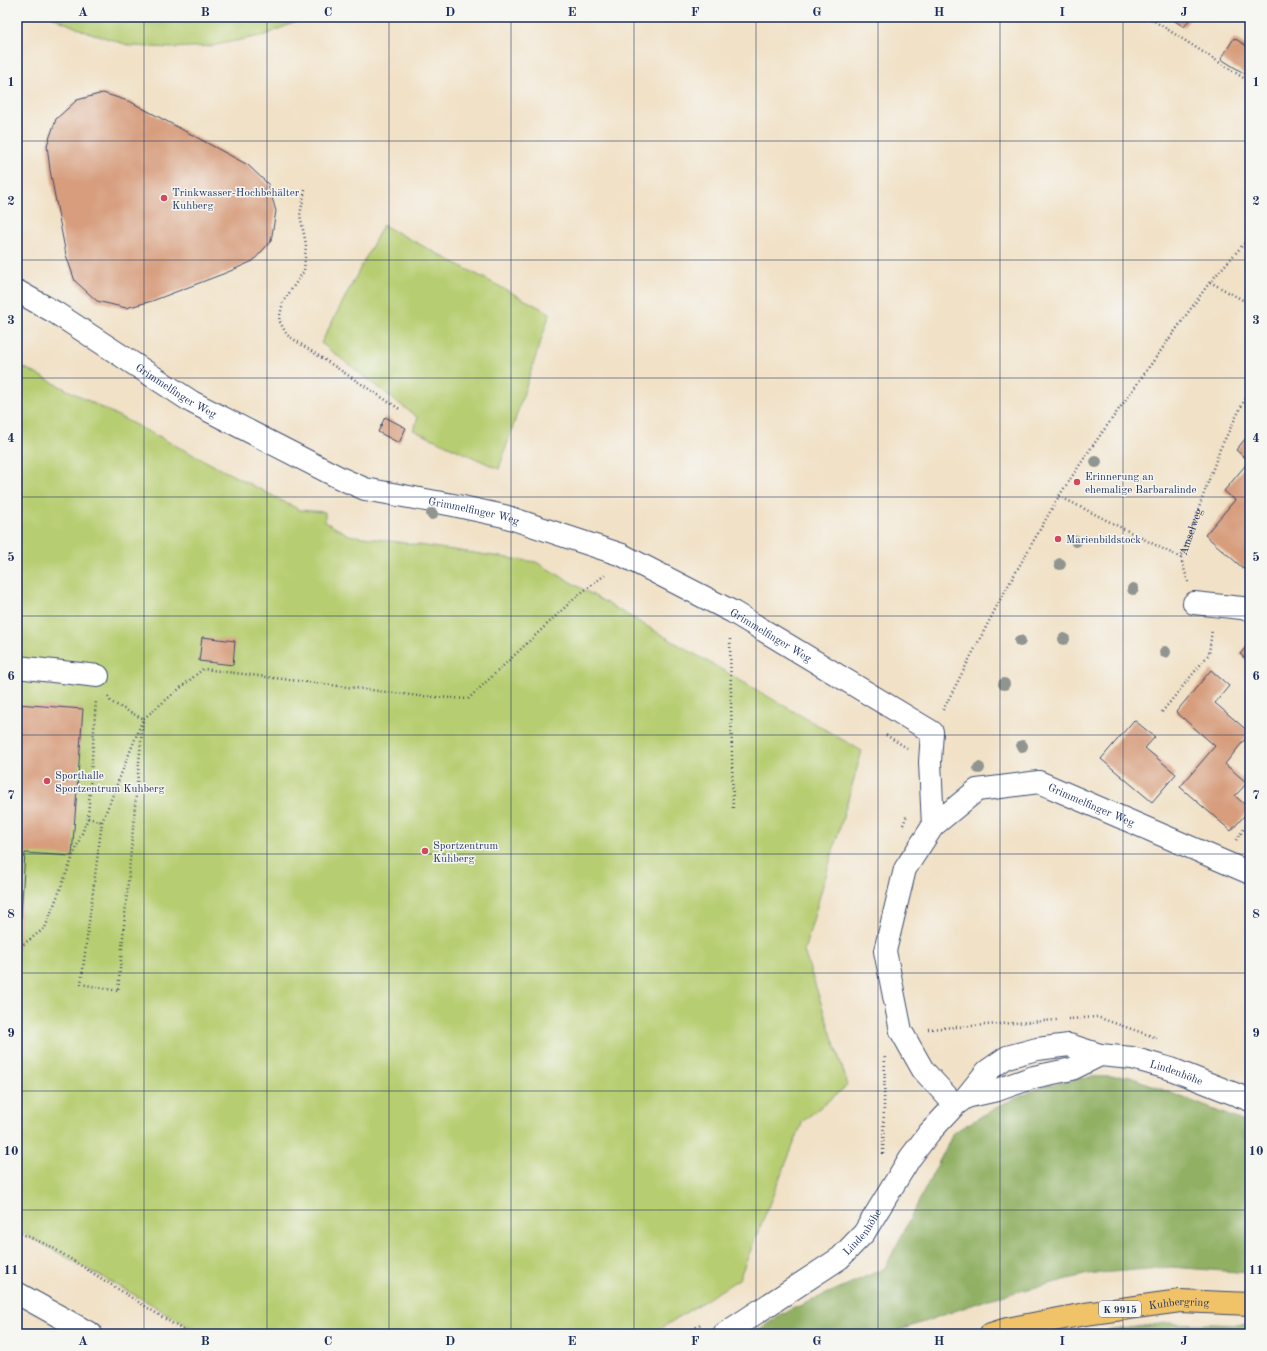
<svg xmlns="http://www.w3.org/2000/svg" width="1267" height="1351" viewBox="0 0 1267 1351" font-family="'Old Standard TT',serif">
<style>
.green{fill:#b7cd71;stroke:#697e68}
.forest{fill:#91b063;stroke:#567060}
.building{fill:#d79d7d}
.lines{fill:none;stroke-linecap:round;stroke-linejoin:round}
.minor-casing{stroke:#3b4a6e;stroke-width:24}
.major-casing{stroke:#3b4a6e;stroke-width:24}
.path{stroke:#3b4a6e;stroke-width:2.5;stroke-dasharray:1 3;stroke-linecap:butt}
.minor{stroke:#fff;stroke-width:22}
.major{stroke:#f1c369;stroke-width:22}
.tree{fill:#919590}
.grid{fill:none;stroke:#1b2f5e;stroke-width:1;stroke-opacity:0.55}
.poi-dot{fill:#d1495b;stroke:#f6f6f2;stroke-width:1.5}
.labels{text-anchor:middle;stroke-width:3;stroke-linejoin:round;paint-order:stroke}
.shield{fill:#f6f6f2;stroke:#5d6b8a;stroke-width:1}
.shield-label{font-size:10px;font-weight:bold;fill:#1b2f5e}
.poi-label{font-size:11px;fill:#1b2f5e;stroke:#f6f6f2;text-anchor:start}
.street-label{font-size:11px;fill:#1b2f5e;stroke:#f6f6f2}
.neatline{fill:none;stroke:#1b2f5e;stroke-width:1.5}
.grid-label{font-size:13px;text-anchor:middle;font-weight:bold;fill:#1b2f5e}
</style>
<rect width="100%" height="100%" fill="#f6f6f2"/>
<filter id="ink" filterUnits="userSpaceOnUse"><feTurbulence type="fractalNoise" baseFrequency=".025" numOctaves="2"/><feDisplacementMap in="SourceGraphic" scale="8" xChannelSelector="R" yChannelSelector="G"/><feConvolveMatrix kernelMatrix="1 2 1 2 8 2 1 2 1" color-interpolation-filters="sRGB"/></filter>
<filter id="wash" filterUnits="userSpaceOnUse"><feTurbulence type="fractalNoise" baseFrequency=".012" numOctaves="4" result="noise"/><feDisplacementMap in="SourceGraphic" scale="16" xChannelSelector="R" yChannelSelector="G"/><feGaussianBlur stdDeviation="0.9" result="paint"/><feColorMatrix in="noise" values="0 0 0 0 0 0 0 0 0 0 0 0 0 0 0 0 0 1.4 0 .05"/><feComposite in="paint" operator="in"/></filter>
<g filter="url(#wash)">
<rect width="100%" height="100%" fill="#f1e1c6"/>
<!-- green -->
<g class="green">
<polygon points="52,17 307,17 265,35 212,46 173,48 131,46 84,31"/>
<polygon points="383,225 550,313 499,469 413,430 418,418 321,343"/>
<polygon points="17,364 157,436 160,436 161,438 300,510 325,512 325,522 349,535 536,562 862,751 804,951 848,1085 803,1121 739,1279 652,1334 201,1334 151,1304 17,1230"/>
</g>
<!-- forest -->
<g class="forest">
<polygon points="1128,1076 1250,1124 1250,1273 1171,1267 1088,1274 989,1299 889,1334 753,1334 781,1314 885,1268 954,1132 1003,1104 1044,1086 1086,1077"/>
<polygon points="1167,1323 1250,1325 1250,1334 1083,1334"/>
</g>
<g id="blocks">
<!-- building -->
<g class="building">
<polygon points="1169,17 1191,17 1184,27"/>
<polygon points="1234,38 1250,48 1250,77 1221,59"/>
<polygon points="103,93 131,102 248,165 268,184 276,211 271,241 253,261 228,272 152,301 126,308 97,301 75,281 66,255 50,170 47,145 56,119 77,100"/>
<polygon points="385,417 406,428 399,443 378,432"/>
<polygon points="1250,433 1250,562 1244,569 1205,535 1235,500 1224,491 1249,461 1236,450"/>
<polygon points="202,637 235,641 233,665 199,661"/>
<polygon points="1250,642 1250,661 1249,662 1240,654"/>
<polygon points="1211,670 1229,686 1215,703 1250,733 1225,764 1247,783 1235,796 1250,809 1231,831 1180,787 1215,746 1176,712"/>
<polygon points="17,704 83,709 72,856 25,853 19,949 17,949"/>
<polygon points="1134,720 1155,737 1145,748 1176,774 1152,802 1101,759"/>
</g>
</g>
</g>
<g filter="url(#ink)">
<use href="#blocks" fill-opacity="0" stroke="#3b4a6e" stroke-width="1"/>
<g class="lines">
<defs>
<g id="minor">
<path id="s2" d="M17 291 56 313 192 402 340 478 365 489 453 505 504 516 622 555 733 612 932 732 930 762 933 826"/>
<polyline points="1194,603 1242,608 1250,610"/>
<polyline points="17,667 98,676"/>
<polyline points="966,1097 997,1090 1034,1077 1072,1069 1100,1055"/>
<path id="s3" d="M955 1105 923 1070 901 1031 885 951 905 869 933 826 977 790 1039 782 1250 873"/>
<polyline points="17,1293 91,1334"/>
<path id="s4" d="M724 1334 840 1258 864 1233 910 1158 929 1133 955 1105 966 1097 987 1071 1007 1057 1037 1049 1069 1045 1100 1055 1132 1058 1171 1069 1250 1100"/>
</g>
<g id="major">
<path id="s5" d="M991 1334 1007 1329 1085 1314 1180 1301 1250 1304"/>
</g>
</defs>
<!-- minor casing -->
<use href="#minor" class="minor-casing"/>
<!-- major casing -->
<use href="#major" class="major-casing"/>
<!-- path -->
<g class="path">
<polyline points="1148,17 1250,82"/>
<polyline points="305,190 300,215 306,244 304,271 283,302 279,320 287,335 401,410"/>
<polyline points="1210,282 1250,304"/>
<polyline points="1059,496 1181,558"/>
<path id="s1" d="M1188 582 1181 558 1220 449 1250 389"/>
<polyline points="730,639 733,814"/>
<polyline points="108,697 111,702 143,719 102,822 81,984 118,991 143,719 203,669 419,696 468,699 577,596 605,575"/>
<polyline points="943,710 1000,600 1059,496 1091,448 1210,282 1250,237"/>
<polyline points="1162,712 1209,654 1212,629"/>
<polyline points="886,735 907,748"/>
<polyline points="88,818 102,822"/>
<polyline points="903,825 907,815"/>
<polyline points="1236,840 1250,821"/>
<polyline points="17,949 45,928 88,818 96,700"/>
<polyline points="1068,1019 1097,1017 1157,1038"/>
<polyline points="928,1029 1057,1020"/>
<polyline points="883,1154 885,1055"/>
<polyline points="17,1232 50,1246 189,1334"/>
<polyline points="686,1334 702,1323"/>
</g>
<!-- minor -->
<use href="#minor" class="minor"/>
<!-- major -->
<use href="#major" class="major"/>
</g>
<!-- trees -->
<g class="tree">
<circle cx="1096" cy="462" r="6"/>
<circle cx="432" cy="514" r="6"/>
<circle cx="1076" cy="541" r="6"/>
<circle cx="1060" cy="564" r="6"/>
<circle cx="1133" cy="589" r="6"/>
<circle cx="1064" cy="639" r="6"/>
<circle cx="1020" cy="641" r="6"/>
<circle cx="1165" cy="652" r="6"/>
<circle cx="1004" cy="684" r="6"/>
<circle cx="1022" cy="746" r="6"/>
<circle cx="979" cy="768" r="6"/>
</g>
</g>
<!-- grid -->
<path class="grid" d="M144 17V1334M267 17V1334M389 17V1334M511 17V1334M634 17V1334M756 17V1334M878 17V1334M1000 17V1334M1123 17V1334M17 141H1250M17 260H1250M17 378H1250M17 497H1250M17 616H1250M17 735H1250M17 854H1250M17 973H1250M17 1091H1250M17 1210H1250"/>
<!-- markers -->
<g class="poi-dot">
<circle cx="164" cy="198" r="4"/>
<circle cx="1077" cy="482" r="4"/>
<circle cx="1058" cy="539" r="4"/>
<circle cx="47" cy="781" r="4"/>
<circle cx="425" cy="851" r="4"/>
</g>
<g class="labels">
<!-- shield labels -->
<rect class="shield" x="1099" y="1301" width="42" height="16" rx="3"/>
<g class="shield-label">
<text x="1120" y="1313">K 9915</text>
</g>
<!-- poi labels -->
<g class="poi-label">
<text x="172" y="196">Trinkwasser-Hochbehälter<tspan x="172" dy="13">Kuhberg</tspan></text>
<text x="1085" y="480">Erinnerung an<tspan x="1085" dy="13">ehemalige Barbaralinde</tspan></text>
<text x="1066" y="543">Marienbildstock</text>
<text x="55" y="779">Sporthalle<tspan x="55" dy="13">Sportzentrum Kuhberg</tspan></text>
<text x="433" y="849">Sportzentrum<tspan x="433" dy="13">Kuhberg</tspan></text>
</g>
<!-- street labels -->
<g class="street-label">
<text dy="4" stroke="none"><textPath href="#s2" startOffset="188">Grimmelfinger Weg</textPath></text>
<text dy="4" stroke="none"><textPath href="#s2" startOffset="512">Grimmelfinger Weg</textPath></text>
<text dy="4" stroke="none"><textPath href="#s1" startOffset="53">Amselweg</textPath></text>
<text dy="4" stroke="none"><textPath href="#s2" startOffset="836">Grimmelfinger Weg</textPath></text>
<text dy="4" stroke="none"><textPath href="#s3" startOffset="486">Grimmelfinger Weg</textPath></text>
<text dy="4" stroke="none"><textPath href="#s4" startOffset="577">Lindenhöhe</textPath></text>
<text dy="4" stroke="none"><textPath href="#s4" startOffset="173">Lindenhöhe</textPath></text>
<text dy="4" stroke="none"><textPath href="#s5" startOffset="191">Kuhbergring</textPath></text>
</g>
</g>
<!-- margin -->
<rect width="1267" height="1351" fill="none" stroke="#f6f6f2" stroke-width="44"/>
<rect x="22" y="22" width="1223" height="1307" class="neatline"/>
<g class="grid-label">
<text x="83" y="16">A</text>
<text x="205" y="16">B</text>
<text x="328" y="16">C</text>
<text x="450" y="16">D</text>
<text x="572" y="16">E</text>
<text x="695" y="16">F</text>
<text x="817" y="16">G</text>
<text x="939" y="16">H</text>
<text x="1062" y="16">I</text>
<text x="1184" y="16">J</text>
<text x="11" y="86">1</text>
<text x="1256" y="86">1</text>
<text x="11" y="205">2</text>
<text x="1256" y="205">2</text>
<text x="11" y="324">3</text>
<text x="1256" y="324">3</text>
<text x="11" y="442">4</text>
<text x="1256" y="442">4</text>
<text x="11" y="561">5</text>
<text x="1256" y="561">5</text>
<text x="11" y="680">6</text>
<text x="1256" y="680">6</text>
<text x="11" y="799">7</text>
<text x="1256" y="799">7</text>
<text x="11" y="918">8</text>
<text x="1256" y="918">8</text>
<text x="11" y="1037">9</text>
<text x="1256" y="1037">9</text>
<text x="11" y="1155">10</text>
<text x="1256" y="1155">10</text>
<text x="11" y="1274">11</text>
<text x="1256" y="1274">11</text>
<text x="83" y="1345">A</text>
<text x="205" y="1345">B</text>
<text x="328" y="1345">C</text>
<text x="450" y="1345">D</text>
<text x="572" y="1345">E</text>
<text x="695" y="1345">F</text>
<text x="817" y="1345">G</text>
<text x="939" y="1345">H</text>
<text x="1062" y="1345">I</text>
<text x="1184" y="1345">J</text>
</g>
</svg>
